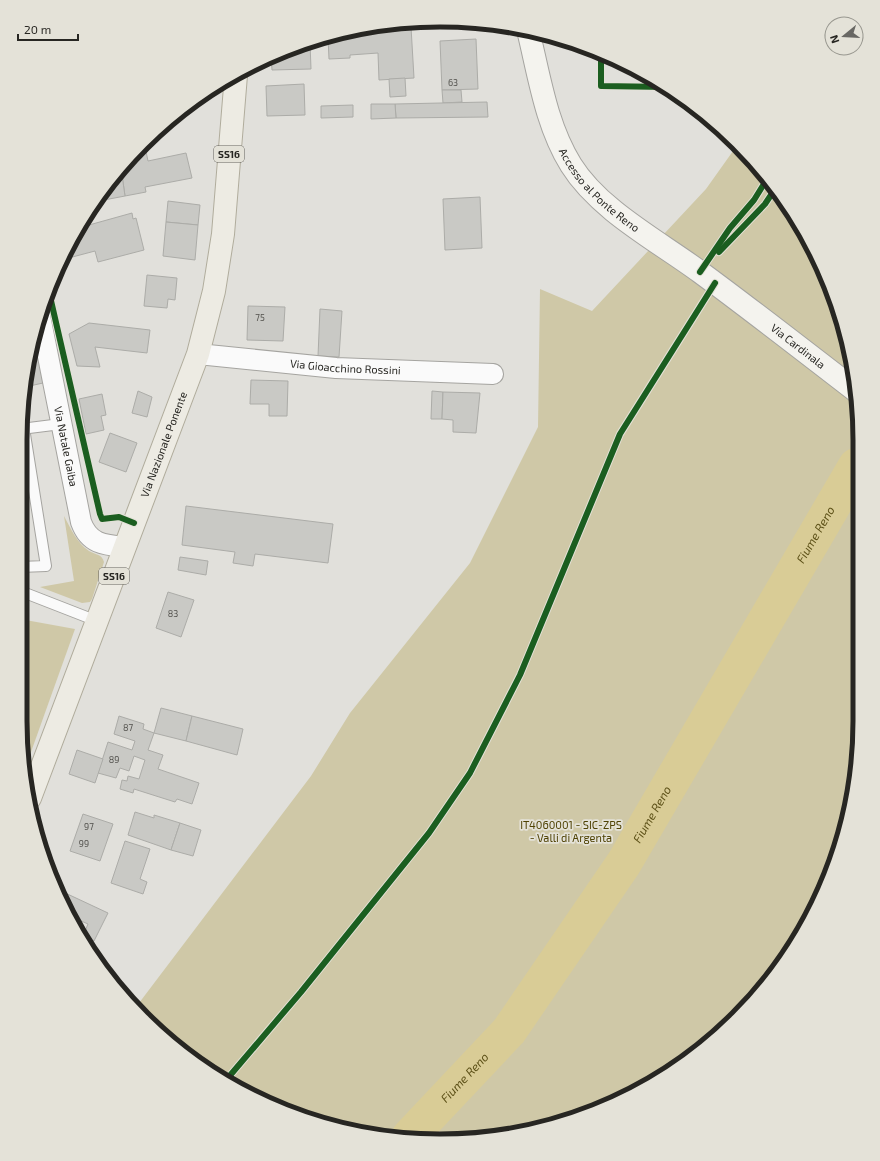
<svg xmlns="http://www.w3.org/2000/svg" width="880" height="1161" viewBox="0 0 880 1161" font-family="'Exo 2',sans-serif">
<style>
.green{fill:#cfc8a7}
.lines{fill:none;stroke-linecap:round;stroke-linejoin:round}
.river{stroke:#d9cc96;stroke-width:36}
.building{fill:#c9c9c5;stroke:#acaca8}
.service-casing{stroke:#a5a4a0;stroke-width:12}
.minor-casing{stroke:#a5a4a0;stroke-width:22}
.secondary-casing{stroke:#a5a4a0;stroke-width:24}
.primary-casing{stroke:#b0ac9c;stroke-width:24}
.service{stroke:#fafafa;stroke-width:10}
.minor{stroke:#fafafa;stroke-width:20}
.secondary{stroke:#f4f3ee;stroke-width:22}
.primary{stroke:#edebe3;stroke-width:22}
.cycleway-casing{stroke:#e4e2d8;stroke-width:8}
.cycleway{stroke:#1b5e20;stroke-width:6}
.labels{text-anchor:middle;stroke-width:3.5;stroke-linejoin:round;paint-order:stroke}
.number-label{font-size:9px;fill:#51504c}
.shield{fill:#e4e2d8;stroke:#605e59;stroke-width:1}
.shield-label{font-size:10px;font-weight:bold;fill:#272622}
.street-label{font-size:11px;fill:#272622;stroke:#e4e2d8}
.park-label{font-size:11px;fill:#4f4204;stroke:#e4e2d8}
.water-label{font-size:12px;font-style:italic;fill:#5c5017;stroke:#e4e2d8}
.rim{fill:none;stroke:#272622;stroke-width:5}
</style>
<rect width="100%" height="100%" fill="#e1e0db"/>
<!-- green -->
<g class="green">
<polygon points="738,144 789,206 838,305 856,385 856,776 838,856 804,931 756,998 674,1070 575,1119 467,1140 358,1133 254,1098 163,1037 136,1007 311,776 350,713 470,563 538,427 540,289 592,311 706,189"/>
<path d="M64 516C71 529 77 543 89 551 96 555 102 554 104 562L92 599 90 602 82 603 40 587 74 581Z"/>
<polygon points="20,619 75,629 26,766 20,721"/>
</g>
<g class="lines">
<!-- river -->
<path class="river" id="s1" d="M410 1136 509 1031 624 863 856 466"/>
</g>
<!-- building -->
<g class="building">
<polygon points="411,27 414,78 379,80 378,53 350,55 350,58 329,59 328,37 351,36 351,30"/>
<polygon points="476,39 478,89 442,90 440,41"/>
<polygon points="310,43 311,69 272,70 271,56"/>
<polygon points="405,78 406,96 390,97 389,79"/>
<polygon points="304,84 305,115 267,116 266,86"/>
<polygon points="442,90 461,90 462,102 443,103"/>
<polygon points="487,102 488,117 396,118 395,104"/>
<polygon points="371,104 395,104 396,118 371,119"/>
<polygon points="353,105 353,117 321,118 321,106"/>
<polygon points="144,142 148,161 186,153 192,178 145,187 146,192 125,196 121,168"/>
<polygon points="121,168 125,196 104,200 103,191"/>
<polygon points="480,197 482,248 445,250 443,199"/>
<polygon points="168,201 200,205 198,225 166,222"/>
<polygon points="132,213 133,219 136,218 144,250 98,262 95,251 61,260 86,218 89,225"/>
<polygon points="166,222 198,225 195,260 163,256"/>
<polygon points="147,275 177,278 175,300 168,299 167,308 144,306"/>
<polygon points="248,306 285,307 283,341 247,340"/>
<polygon points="320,309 342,311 339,357 318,356"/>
<polygon points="89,323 150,330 147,353 95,347 100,367 77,366 69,334"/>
<polygon points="34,335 43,383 25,387"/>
<polygon points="251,380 288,381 287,416 269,416 269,404 250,404"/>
<polygon points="138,391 152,397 147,417 132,413"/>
<polygon points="432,391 443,392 442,419 431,419"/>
<polygon points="443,392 480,393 476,433 453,432 453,420 442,419"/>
<polygon points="102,394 106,415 101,416 104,430 86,434 79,399"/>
<polygon points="110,433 137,443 126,472 99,462"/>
<polygon points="186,506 333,524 328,563 255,554 253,566 233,563 235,552 182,545"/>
<polygon points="180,557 208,561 206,575 178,570"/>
<polygon points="168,592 194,600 181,637 156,628"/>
<polygon points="161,708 192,716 186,741 154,733"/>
<polygon points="119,716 144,724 143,729 154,733 148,750 163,755 158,769 199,783 192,804 177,799 175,802 134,789 133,793 120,789 122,780 127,781 128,776 139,779 145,760 134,756 129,771 120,768 116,778 98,773 108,742 132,750 135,741 114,734"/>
<polygon points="192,716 243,729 237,755 186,741"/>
<polygon points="77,750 103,759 95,783 69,774"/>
<polygon points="135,812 154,818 154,815 180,823 171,850 128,835"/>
<polygon points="83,814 113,824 100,861 70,851"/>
<polygon points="180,823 201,830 193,856 171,850"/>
<polygon points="125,841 150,849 140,879 147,882 143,894 111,883"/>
<polygon points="61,891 108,913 94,941 83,936 88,924 70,916"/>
</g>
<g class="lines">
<defs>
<g id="service">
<polyline points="21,429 61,424"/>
<polyline points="20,567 46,566 24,428"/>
<polyline points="20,591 97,621"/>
</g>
<g id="minor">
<path id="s2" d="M40 316 81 522C89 544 104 545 125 547"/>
<path id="s3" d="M198 354 336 368 493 374"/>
</g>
<g id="secondary">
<path id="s4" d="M528 30C539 75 546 125 571 165 599 210 658 241 700 272 753 311 804 351 856 391"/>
</g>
<g id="primary">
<path id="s5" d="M30 798 198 354 214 291 223 234 236 75"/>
</g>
</defs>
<!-- service casing -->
<use href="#service" class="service-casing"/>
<!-- minor casing -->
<use href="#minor" class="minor-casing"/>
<!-- secondary casing -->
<use href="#secondary" class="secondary-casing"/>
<!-- primary casing -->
<use href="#primary" class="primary-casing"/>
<!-- service -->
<use href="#service" class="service"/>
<!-- minor -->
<use href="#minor" class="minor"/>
<!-- secondary -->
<use href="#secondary" class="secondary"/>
<!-- primary -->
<use href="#primary" class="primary"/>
<defs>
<g id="cycleway">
<polyline points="601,52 601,86 667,87"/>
<polyline points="719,252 765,204 775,189"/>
<polyline points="700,272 730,228 754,200 767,179"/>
<polyline points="49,292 100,514 102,519 119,517 134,523"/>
<polyline points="227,1079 301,992 429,833 470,773 520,675 620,434 715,283"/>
</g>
</defs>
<!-- cycleway casing -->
<use href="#cycleway" class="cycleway-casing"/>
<!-- cycleway -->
<use href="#cycleway" class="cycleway"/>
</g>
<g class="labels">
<!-- number labels -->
<g class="number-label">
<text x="453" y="86">63</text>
<text x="260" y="321">75</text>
<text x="173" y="617">83</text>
<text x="128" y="731">87</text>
<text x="114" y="763">89</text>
<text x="89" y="830">97</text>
<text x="84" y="847">99</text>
</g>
<!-- shield labels -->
<g class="shield">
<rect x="214" y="146" width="30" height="16" rx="3"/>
<rect x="99" y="568" width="30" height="16" rx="3"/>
</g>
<g class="shield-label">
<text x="229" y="158">SS16</text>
<text x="114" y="580">SS16</text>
</g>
<!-- street labels -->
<g class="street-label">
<text dy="4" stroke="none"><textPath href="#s4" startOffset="180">Accesso al Ponte Reno</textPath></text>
<text dy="4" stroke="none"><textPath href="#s4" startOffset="434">Via Cardinala</textPath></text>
<text dy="4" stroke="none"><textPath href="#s3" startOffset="148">Via Gioacchino Rossini</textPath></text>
<text dy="4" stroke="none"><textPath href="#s5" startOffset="378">Via Nazionale Ponente</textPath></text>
<text dy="4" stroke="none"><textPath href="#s2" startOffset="133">Via Natale Gaiba</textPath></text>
</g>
<!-- park labels -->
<g class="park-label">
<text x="571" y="829">IT4060001 - SIC-ZPS<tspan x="571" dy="13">- Valli di Argenta</tspan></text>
</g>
<!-- water labels -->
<g class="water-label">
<text dy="4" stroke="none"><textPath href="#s1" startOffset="728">Fiume Reno</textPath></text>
<text dy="4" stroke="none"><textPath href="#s1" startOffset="404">Fiume Reno</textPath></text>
<text dy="4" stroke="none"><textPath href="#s1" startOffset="80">Fiume Reno</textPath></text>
</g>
</g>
<!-- crop -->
<path d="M0 0H880V1161H0ZM440 27H440A413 413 0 0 1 853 440V721A413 413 0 0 1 440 1134H440A413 413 0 0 1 27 721V440A413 413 0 0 1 440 27Z" fill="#e4e2d8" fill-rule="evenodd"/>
<path class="rim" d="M440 27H440A413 413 0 0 1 853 440V721A413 413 0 0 1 440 1134H440A413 413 0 0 1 27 721V440A413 413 0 0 1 440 27Z"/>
<!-- north arrow -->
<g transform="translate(844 36) rotate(252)"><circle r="19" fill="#e4e2d8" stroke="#98978f"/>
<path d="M0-3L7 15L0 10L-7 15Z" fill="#686763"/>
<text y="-6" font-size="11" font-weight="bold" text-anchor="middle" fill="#272622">N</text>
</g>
<!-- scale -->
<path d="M18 34v6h60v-6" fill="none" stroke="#272622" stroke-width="2"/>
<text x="24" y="34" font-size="12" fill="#272622" stroke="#e4e2d8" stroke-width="3" paint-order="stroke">20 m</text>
</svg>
